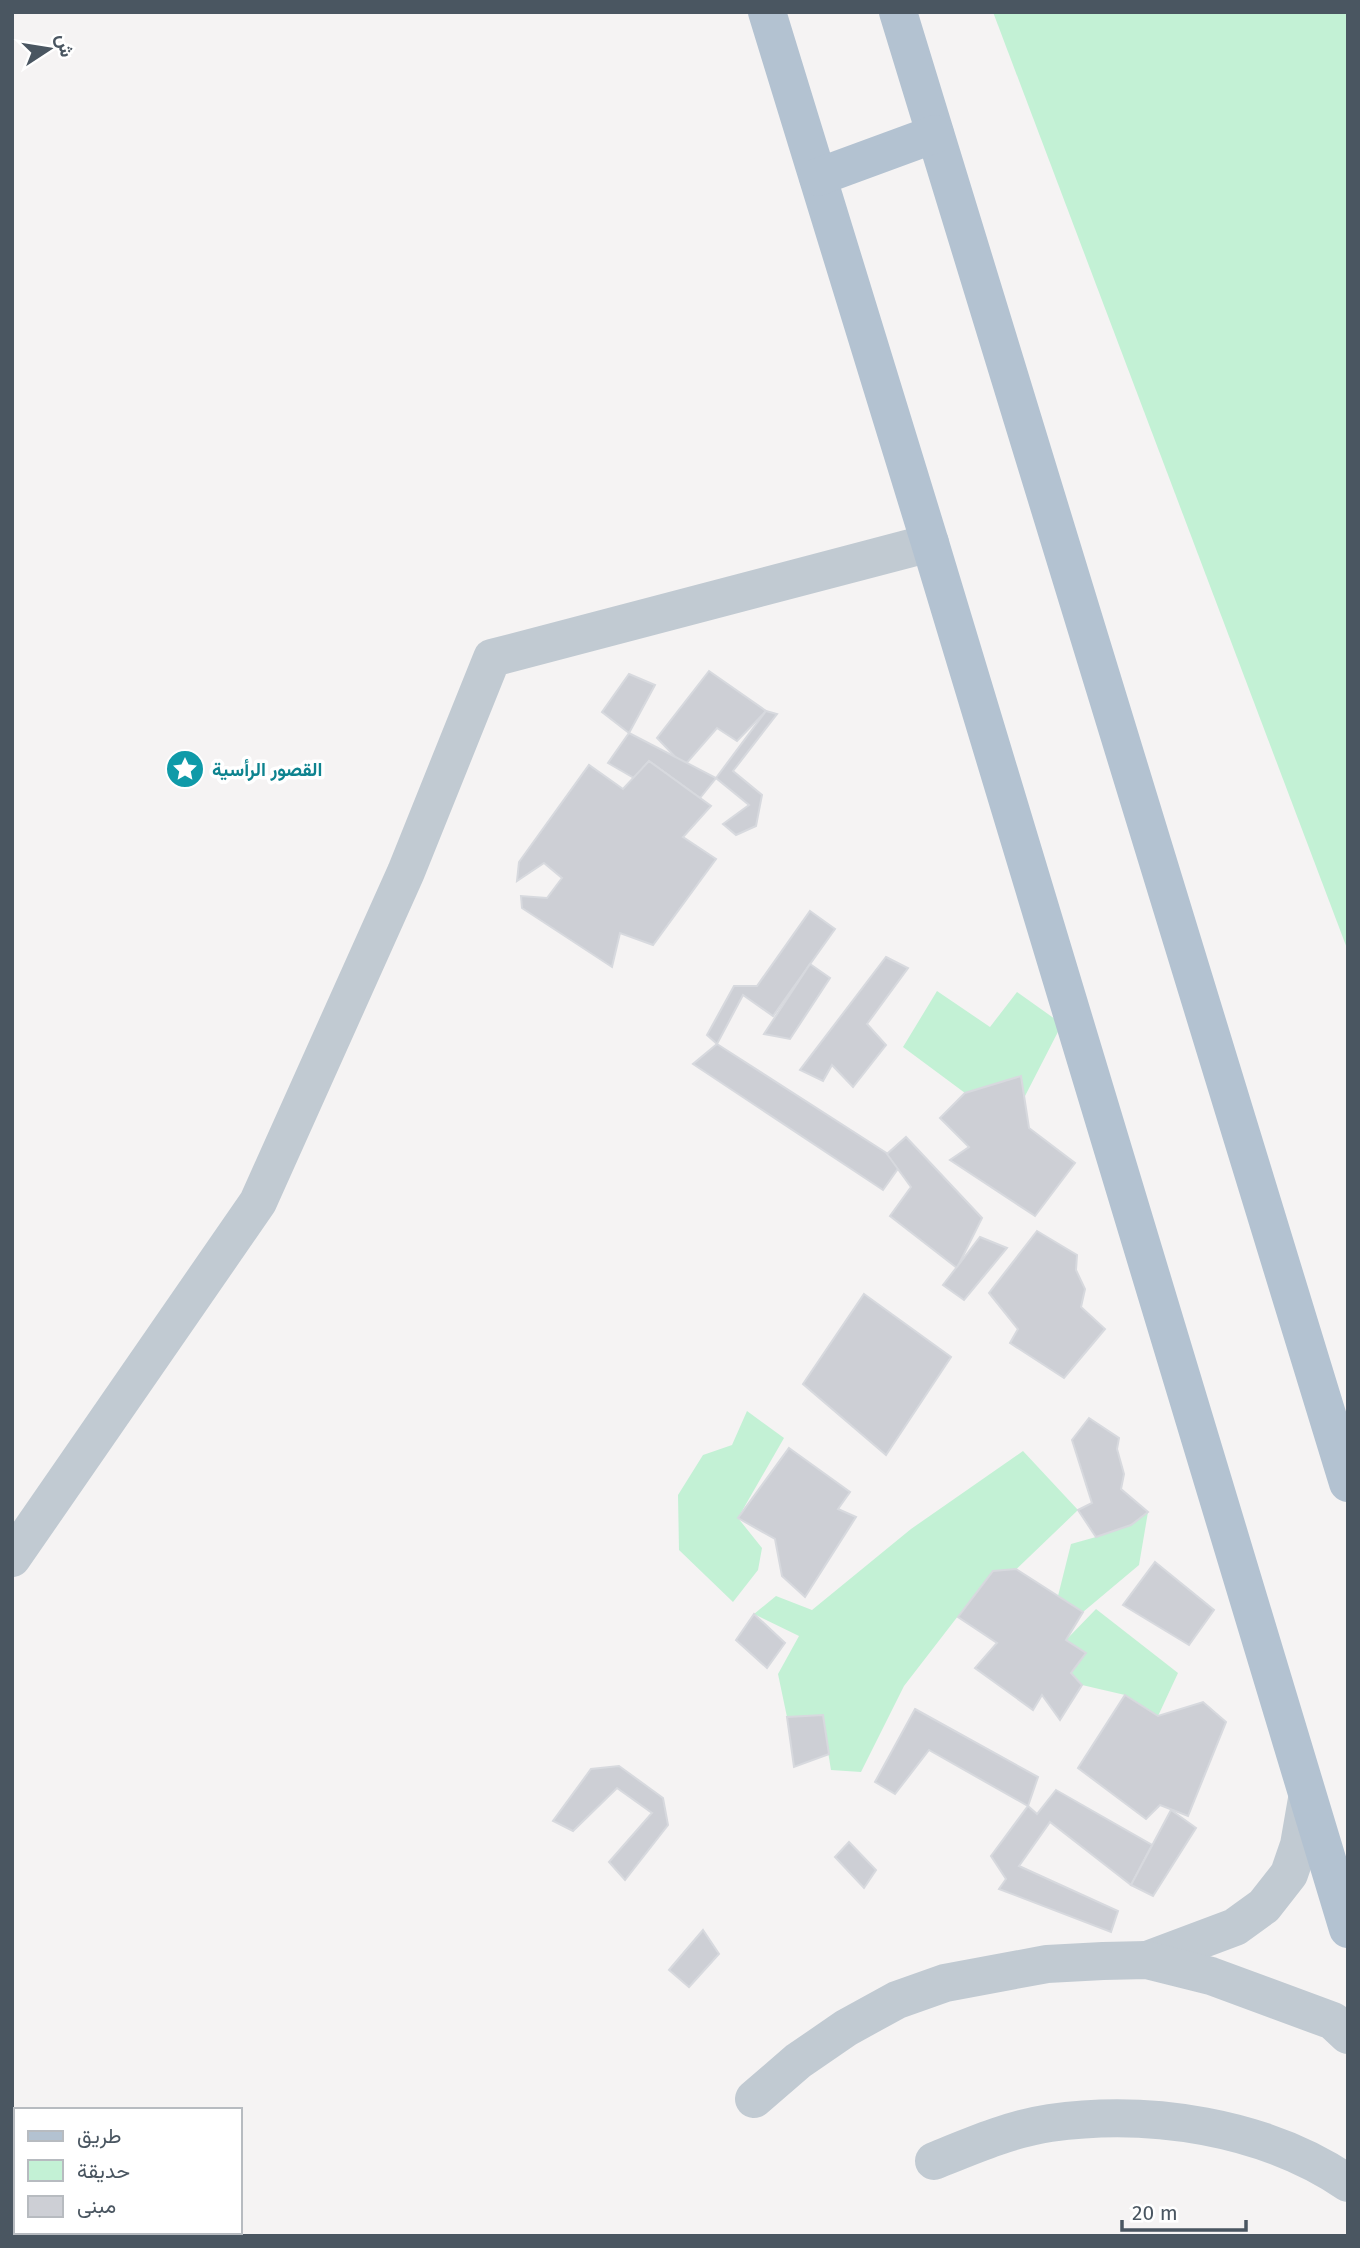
<svg xmlns="http://www.w3.org/2000/svg" width="1360" height="2248" viewBox="0 0 1360 2248" font-family="'Fira Sans',Vazirmatn,sans-serif">
<style>
.green{fill:#c3f1d5}
.building{fill:#cdcfd5;stroke:#d7d9de;stroke-width:2}
.lines{fill:none;stroke-linecap:round;stroke-linejoin:round}
.minor{stroke:#c1cad2;stroke-width:38}
.major{stroke:#b3c2d1;stroke-width:38}
.labels{text-anchor:middle;stroke-width:7;stroke-linejoin:round;paint-order:stroke}
.culture-label{font-size:19px;font-weight:bold;fill:#0d838f;stroke:#fff;text-anchor:start}
</style>
<rect width="100%" height="100%" fill="#f5f3f3"/>
<!-- green -->
<g class="green">
<polygon points="993,12 1348,12 1348,951"/>
<polygon points="937,991 990,1027 1017,992 1062,1024 1024,1098 1021,1076 965,1093 903,1047"/>
<polygon points="747,1411 784,1438 738,1518 762,1548 758,1570 733,1602 679,1550 678,1495 703,1455 732,1445"/>
<polygon points="1023,1451 1078,1510 1002,1583 992,1572 904,1686 861,1772 831,1770 822,1715 787,1717 778,1674 799,1636 754,1614 776,1596 812,1610 911,1529"/>
<polygon points="1148,1512 1139,1565 1083,1612 1058,1596 1071,1544 1096,1537"/>
<polygon points="1096,1609 1178,1673 1158,1716 1125,1695 1082,1685 1071,1673 1085,1653 1066,1640"/>
</g>
<!-- building -->
<g class="building">
<polygon points="709,671 766,711 737,741 717,728 684,766 657,738"/>
<polygon points="629,674 655,685 629,733 602,712"/>
<polygon points="766,711 777,714 733,771 762,795 756,826 736,835 723,824 749,805 716,778"/>
<polygon points="629,733 716,778 700,798 649,761 634,778 608,763"/>
<polygon points="649,761 711,806 683,837 716,859 653,945 620,933 612,967 522,908 521,896 547,898 562,878 544,863 517,881 519,862 589,765 623,789"/>
<polygon points="810,911 835,929 773,1016 743,995 717,1044 707,1035 734,986 757,986"/>
<polygon points="886,957 908,968 867,1024 886,1045 853,1087 832,1065 823,1081 800,1070"/>
<polygon points="810,964 830,978 790,1039 764,1034"/>
<polygon points="717,1044 902,1163 883,1190 693,1064"/>
<polygon points="1021,1076 1029,1128 1075,1163 1035,1216 950,1160 969,1147 940,1118 965,1093"/>
<polygon points="906,1137 982,1218 957,1268 890,1216 911,1187 887,1154"/>
<polygon points="1037,1231 1077,1255 1076,1270 1085,1289 1081,1307 1105,1329 1064,1378 1010,1343 1018,1329 989,1293"/>
<polygon points="980,1237 1007,1248 964,1300 943,1285"/>
<polygon points="864,1294 951,1357 886,1455 803,1384"/>
<polygon points="1089,1418 1119,1438 1117,1449 1124,1474 1121,1489 1148,1512 1131,1525 1096,1537 1078,1510 1092,1503 1072,1440"/>
<polygon points="789,1448 850,1492 838,1509 856,1517 805,1597 782,1576 775,1539 738,1518"/>
<polygon points="1155,1562 1214,1610 1189,1645 1123,1605"/>
<polygon points="1016,1569 1083,1612 1066,1640 1086,1653 1071,1673 1082,1685 1060,1720 1042,1695 1033,1710 975,1668 997,1643 958,1617 993,1571"/>
<polygon points="754,1614 785,1643 767,1668 736,1640"/>
<polygon points="1125,1695 1158,1716 1203,1702 1226,1722 1188,1816 1160,1805 1146,1819 1078,1768"/>
<polygon points="915,1709 1038,1777 1028,1806 929,1750 895,1794 875,1782"/>
<polygon points="823,1715 829,1754 794,1767 787,1717"/>
<polygon points="619,1766 663,1798 668,1825 625,1880 609,1862 652,1813 617,1788 573,1831 553,1821 591,1769"/>
<polygon points="1056,1790 1152,1845 1131,1885 1050,1822 1019,1866 1118,1911 1111,1932 999,1889 1006,1879 991,1856 1028,1806 1037,1814"/>
<polygon points="1171,1810 1196,1828 1153,1896 1131,1885"/>
<polygon points="849,1842 876,1870 864,1888 835,1857"/>
<polygon points="703,1930 719,1954 689,1987 669,1970"/>
</g>
<g class="lines">
<!-- minor -->
<g class="minor">
<polyline points="12,1558 258,1202 406,872 492,658 930,543"/>
<polyline points="1147,1960 1235,1927 1264,1906 1289,1874 1299,1845 1307,1799"/>
<polyline points="754,2099 798,2061 846,2028 897,2000 945,1983 1047,1964 1103,1961 1147,1960 1211,1976 1333,2021 1348,2035"/>
<path d="M934 2161C971 2146 1010 2129 1050 2123 1149 2109 1264 2126 1348 2183"/>
</g>
<!-- major -->
<g class="major">
<polyline points="767,12 930,543 1348,1929"/>
<polyline points="898,12 1348,1483"/>
<polyline points="818,177 935,134"/>
</g>
</g>
<!-- icons -->
<defs>
<symbol id="sight-disc" viewBox="-11 -11 22 22"><circle r="9.5" fill="#0f9aa8" stroke="#fff"/><path d="M0-6L1.8-2.2L6-1.7L2.9 1.2L3.7 5.4L0 3.3L-3.7 5.4L-2.9 1.2L-6-1.7L-1.8-2.2Z" fill="#fff"/></symbol>
</defs>
<g fill-rule="evenodd">
<use href="#sight-disc" x="163" y="747" width="44" height="44"/>
</g>
<g class="labels">
<!-- culture labels -->
<g class="culture-label">
<text x="212" y="776">القصور الرأسية</text>
</g>
</g>
<!-- border -->
<rect width="1360" height="2248" fill="none" stroke="#4a5661" stroke-width="28"/>
<!-- legend -->
<rect x="14" y="2108" width="228" height="126" fill="#ffffff" stroke="#b7bbc0" stroke-width="2"/>
<rect x="28" y="2131" width="35" height="10" fill="#b3c2d1" stroke="#b7bbc0" stroke-width="2"/>
<text x="77" y="2143" font-size="21" fill="#4a5661">طريق</text>
<rect x="28" y="2160" width="35" height="21" fill="#c3f1d5" stroke="#b7bbc0" stroke-width="2"/>
<text x="77" y="2178" font-size="21" fill="#4a5661">حديقة</text>
<rect x="28" y="2196" width="35" height="21" fill="#cdcfd5" stroke="#b7bbc0" stroke-width="2"/>
<text x="77" y="2213" font-size="21" fill="#4a5661">مبنى</text>
<!-- north arrow -->
<g transform="translate(49 49) rotate(78)" stroke="#ffffff" stroke-width="5" paint-order="stroke">
<path d="M0-5L12 26L0 18L-12 26Z" fill="#4a5661"/>
<text y="-10" font-size="19" font-weight="bold" text-anchor="middle" fill="#4a5661">ش</text>
</g>
<!-- scale -->
<path d="M1122 2220v10h124v-10" fill="none" stroke="#4a5661" stroke-width="3.5"/>
<text x="1132" y="2220" font-size="21" fill="#4a5661" stroke="#ffffff" stroke-width="5" paint-order="stroke">20 m</text>
</svg>
